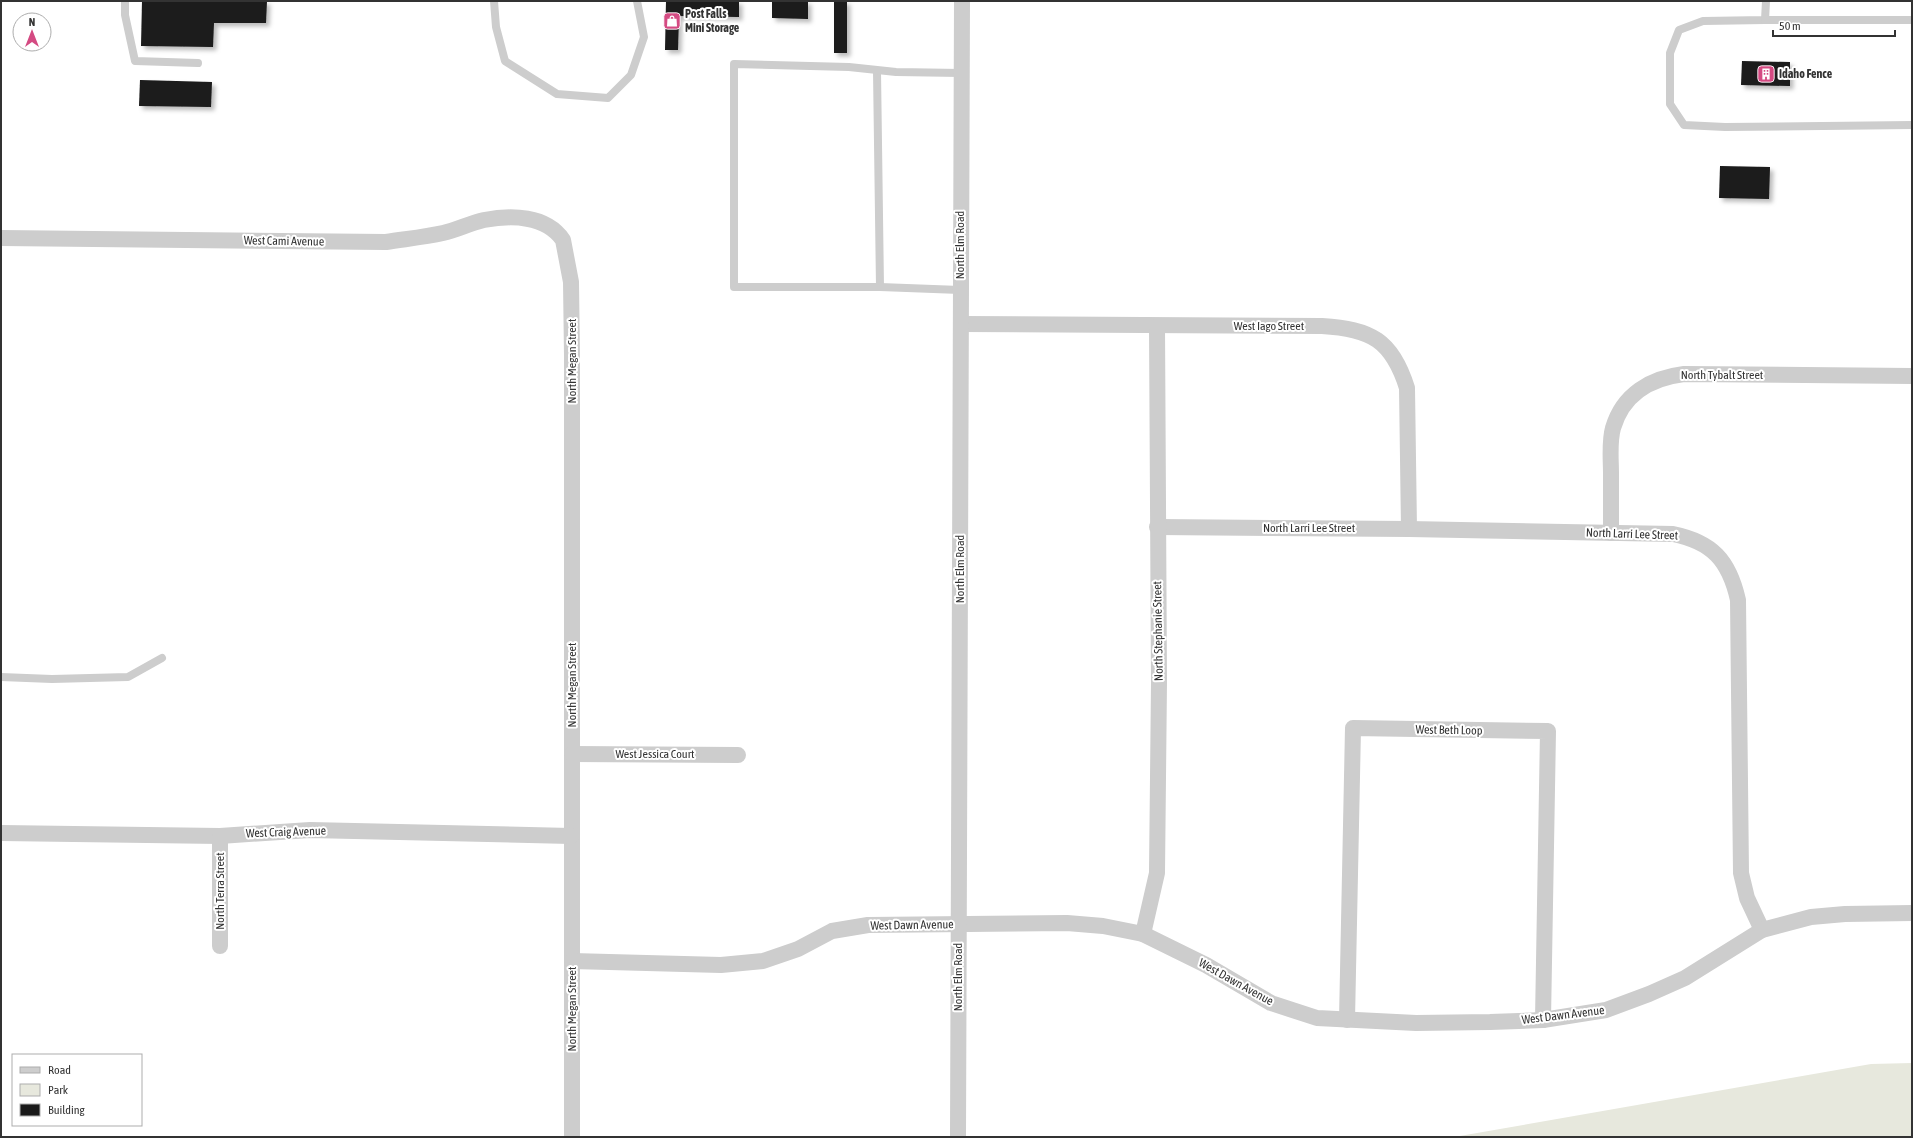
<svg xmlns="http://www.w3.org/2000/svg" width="1913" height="1138" viewBox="0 0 1913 1138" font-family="'Asap Condensed',sans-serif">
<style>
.green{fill:#e7e8dd}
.building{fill:#1a1a1a;filter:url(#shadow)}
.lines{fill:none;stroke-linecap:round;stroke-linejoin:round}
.lane{stroke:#cdcdcd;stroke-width:8}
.street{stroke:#cdcdcd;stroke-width:16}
.labels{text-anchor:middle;stroke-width:4;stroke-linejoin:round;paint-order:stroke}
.poi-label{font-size:12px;font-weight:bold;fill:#333;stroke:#fff;text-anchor:start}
.street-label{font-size:12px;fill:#333;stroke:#fff}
</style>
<defs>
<filter id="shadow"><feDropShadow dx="3.5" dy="3.5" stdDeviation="2" flood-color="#0004"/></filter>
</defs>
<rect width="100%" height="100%" fill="#fff"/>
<!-- green -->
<polygon class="green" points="1912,1063 1912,1137 1454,1137 1871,1064"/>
<!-- building -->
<g class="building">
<polygon points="142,1 267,1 266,23 214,23 213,47 141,46"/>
<polygon points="666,1 739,1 739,17 679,16 678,50 665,50"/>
<polygon points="772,1 808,1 808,19 772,18"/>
<rect x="834" y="1" width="13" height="52"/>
<polygon points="1742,61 1790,62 1790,86 1741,85"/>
<polygon points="140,80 212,82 211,107 139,106"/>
<polygon points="1720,166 1770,167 1769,199 1719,198"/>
</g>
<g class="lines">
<!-- lane -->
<g class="lane">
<polyline points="125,1 125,15 135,61 198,63"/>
<polyline points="494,1 496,27 505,61 557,94 608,98 631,75 644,37 637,1"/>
<polyline points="1766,1 1765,20 1703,21 1679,30 1670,53 1670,104 1684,125 1725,127 1912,125"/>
<polyline points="1765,20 1912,20"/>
<polyline points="877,71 880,287"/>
<polyline points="960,290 880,287 734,287 734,64 849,67 896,72 961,73"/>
<polyline points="1,677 52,679 128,677 162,658"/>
</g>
<!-- street -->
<g class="street">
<path d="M1 238 386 242C405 239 425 237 443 233 457 230 470 223 484 220 511 215 546 215 563 240L571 282 572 356V1137"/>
<path d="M961 324 1322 326C1371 329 1392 340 1407 388L1409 529"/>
<path d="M1157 527 1409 529 1673 534C1712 542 1729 560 1738 600L1741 873 1747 898 1762 930"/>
<path d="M1611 533C1611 513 1611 494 1611 474 1611 459 1609 442 1613 428 1623 394 1651 378 1684 374L1912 376"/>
<polyline points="572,754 738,755"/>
<polyline points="1,833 220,836 310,830 571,836"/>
<polyline points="1143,934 1157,873 1159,682 1157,326"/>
<polyline points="220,946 220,836"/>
<polyline points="572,961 721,965 763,961 798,949 832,931 868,925 1067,923 1103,926 1143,934 1206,965 1271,1003 1317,1018 1416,1023 1490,1022 1543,1020 1606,1010 1649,994 1685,978 1762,930 1811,917 1845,914 1912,913"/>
<polyline points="1347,1020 1353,728 1548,731 1543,1020"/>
<polyline points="958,1137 962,1"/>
</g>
</g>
<!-- icons -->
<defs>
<symbol id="shop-square" viewBox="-11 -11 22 22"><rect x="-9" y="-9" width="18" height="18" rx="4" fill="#d44a82" stroke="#fff"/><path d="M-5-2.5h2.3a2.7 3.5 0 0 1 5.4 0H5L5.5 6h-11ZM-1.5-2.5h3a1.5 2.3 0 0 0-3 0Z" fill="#fff"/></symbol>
<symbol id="building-square" viewBox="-11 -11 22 22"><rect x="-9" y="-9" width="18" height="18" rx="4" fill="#d44a82" stroke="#fff"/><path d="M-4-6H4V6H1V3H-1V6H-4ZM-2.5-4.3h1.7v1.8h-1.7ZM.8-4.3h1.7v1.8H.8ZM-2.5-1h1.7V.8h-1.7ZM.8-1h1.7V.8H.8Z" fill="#fff"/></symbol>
</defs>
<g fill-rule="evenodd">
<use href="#shop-square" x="662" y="11" width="20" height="20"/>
<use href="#building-square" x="1756" y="64" width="20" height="20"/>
</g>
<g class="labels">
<!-- poi labels -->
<g class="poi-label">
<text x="685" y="18">Post Falls<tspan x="685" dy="14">Mini Storage</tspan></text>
<text x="1779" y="78">Idaho Fence</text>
</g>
<!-- street labels -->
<g class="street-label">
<text transform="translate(284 241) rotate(1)" y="4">West Cami Avenue</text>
<text transform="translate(960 245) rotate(-90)" y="4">North Elm Road</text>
<text x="1269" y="330">West Iago Street</text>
<text transform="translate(572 361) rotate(-90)" y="4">North Megan Street</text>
<text x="1722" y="379">North Tybalt Street</text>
<text x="1309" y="532">North Larri Lee Street</text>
<text transform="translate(1632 534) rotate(2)" y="4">North Larri Lee Street</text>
<text transform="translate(960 569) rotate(-90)" y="4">North Elm Road</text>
<text transform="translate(1158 631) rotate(-91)" y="4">North Stephanie Street</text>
<text transform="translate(572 685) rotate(-90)" y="4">North Megan Street</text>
<text transform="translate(1449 730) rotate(1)" y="4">West Beth Loop</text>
<text x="655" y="758">West Jessica Court</text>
<text transform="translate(286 832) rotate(-2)" y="4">West Craig Avenue</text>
<text transform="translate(220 891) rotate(-90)" y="4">North Terra Street</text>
<text transform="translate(912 925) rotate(-1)" y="4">West Dawn Avenue</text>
<text transform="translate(958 977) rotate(-90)" y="4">North Elm Road</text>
<text transform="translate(1236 982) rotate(29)" y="4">West Dawn Avenue</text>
<text transform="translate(572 1009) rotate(-90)" y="4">North Megan Street</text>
<text transform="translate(1563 1015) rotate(-7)" y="4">West Dawn Avenue</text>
</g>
</g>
<!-- border -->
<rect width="1913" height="1138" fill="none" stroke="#333333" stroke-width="4"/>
<!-- legend -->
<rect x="12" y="1054" width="130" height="72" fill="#ffffff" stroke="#adadad"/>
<rect x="20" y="1067" width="20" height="6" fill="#cdcdcd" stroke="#adadad"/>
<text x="48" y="1074" font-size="12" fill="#333333">Road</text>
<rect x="20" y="1084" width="20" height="12" fill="#e7e8dd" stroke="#adadad"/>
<text x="48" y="1094" font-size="12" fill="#333333">Park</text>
<rect x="20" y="1104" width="20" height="12" fill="#1a1a1a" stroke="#adadad"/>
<text x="48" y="1114" font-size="12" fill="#333333">Building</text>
<!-- north arrow -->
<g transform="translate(32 32)"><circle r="19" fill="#ffffff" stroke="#adadad"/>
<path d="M0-3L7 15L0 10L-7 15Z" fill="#d44a82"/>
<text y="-6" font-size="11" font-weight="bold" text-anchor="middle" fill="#333333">N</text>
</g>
<!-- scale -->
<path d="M1773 30v6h122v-6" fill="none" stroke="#333333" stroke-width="2"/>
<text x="1779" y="30" font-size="12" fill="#333333" stroke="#ffffff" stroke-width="3" paint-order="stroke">50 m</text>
</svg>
